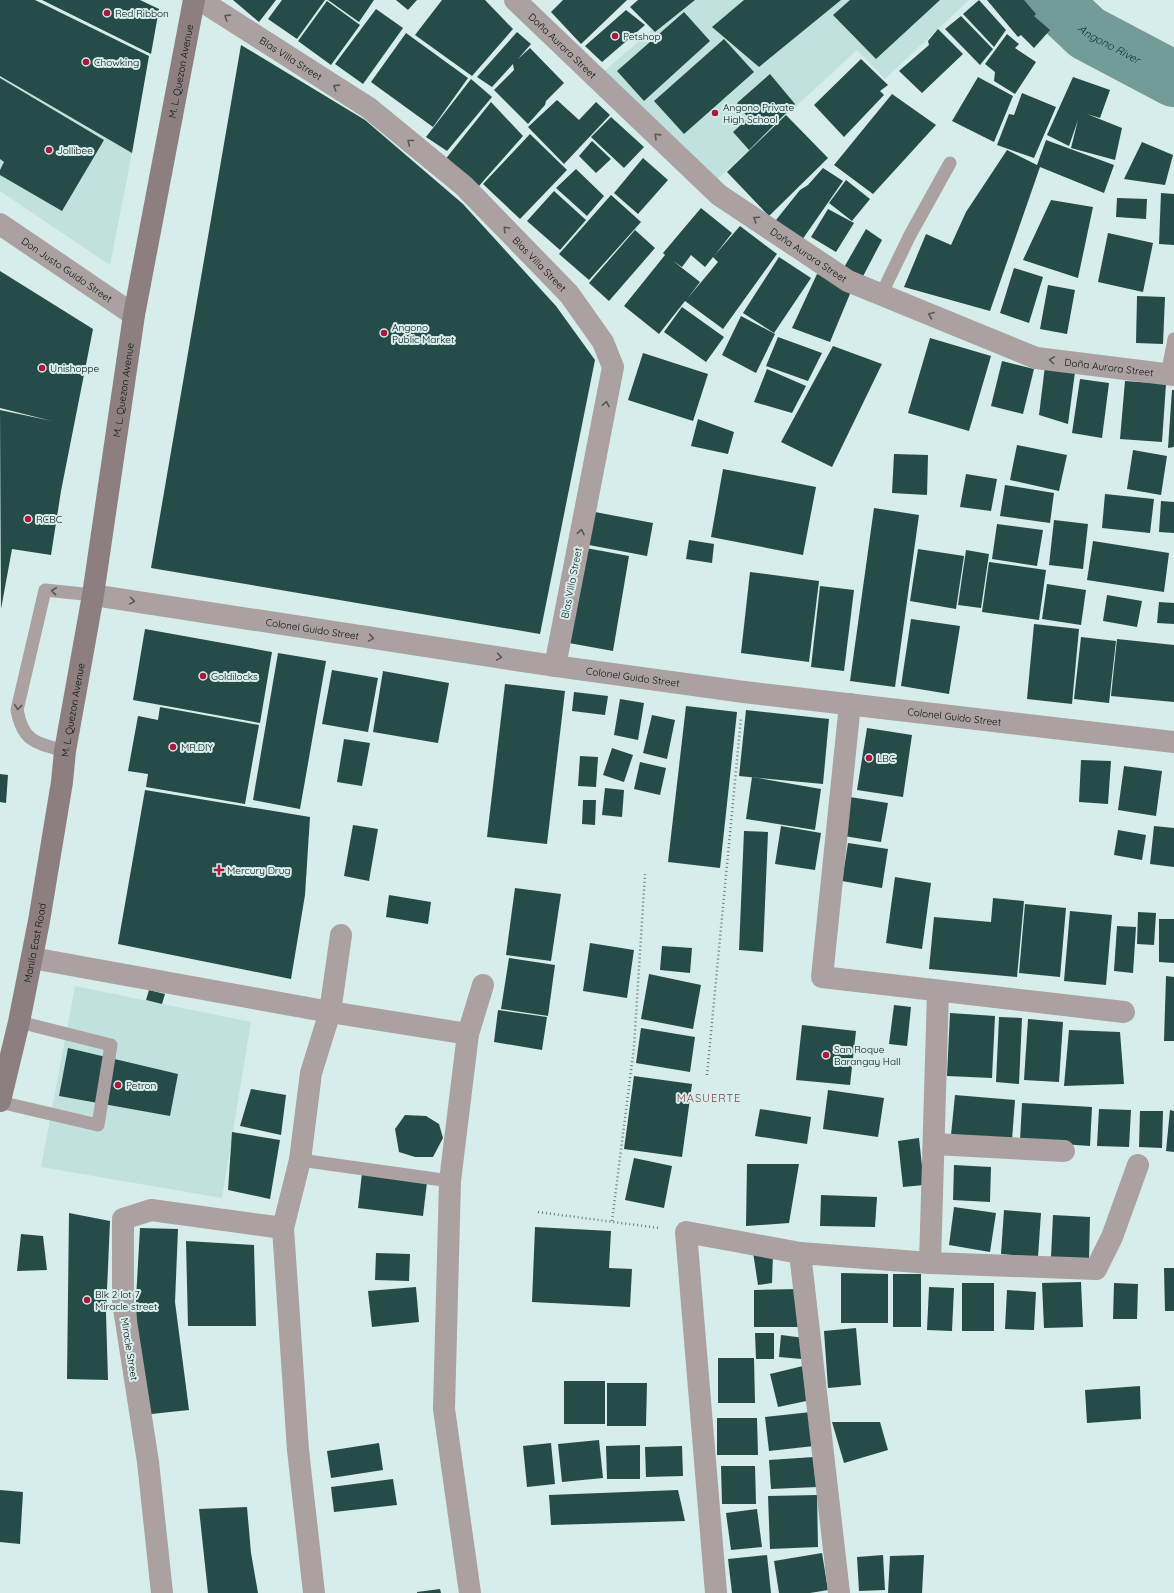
<svg xmlns="http://www.w3.org/2000/svg" width="1174" height="1593" viewBox="0 0 1174 1593" font-family="Quicksand,sans-serif">
<style>
.built{fill:#c1e1de}
.lines{fill:none;stroke-linecap:round;stroke-linejoin:round}
.river{stroke:#739b97;stroke-width:56}
.building{fill:#254c49;fill-rule:evenodd}
.path{stroke:#6d7c7b;stroke-width:2.5;stroke-dasharray:1 3;stroke-linecap:butt}
.service{stroke:#aba1a1;stroke-width:13}
.minor{stroke:#aba1a1;stroke-width:22}
.tertiary{stroke:#aba1a1;stroke-width:22}
.secondary{stroke:#8d7f7f;stroke-width:22}
.oneway{stroke:#595858}
.poi-dot{fill:#ac173a;stroke:#d6edeb;stroke-width:1.5}
.labels{text-anchor:middle;stroke-width:4;stroke-linejoin:round;paint-order:stroke}
.poi-label{font-size:10px;fill:#070f0e;stroke:#d6edeb;text-anchor:start}
.street-label{font-size:10px;fill:#070f0e;stroke:#d6edeb}
.water-label{font-size:11px;font-style:italic;fill:#0a3330;stroke:#d6edeb}
.neighbourhood-label{font-size:11px;letter-spacing:1px;fill:#853d44;stroke:#d6edeb}
</style>
<rect width="100%" height="100%" fill="#d6edeb"/>
<!-- built -->
<g class="built">
<polygon points="686,0 969,0 885,79 857,50 713,183 601,74"/>
<polygon points="0,76 132,153 110,265 0,191"/>
<polygon points="75,986 251,1022 222,1198 41,1167"/>
</g>
<g class="lines">
<!-- river -->
<path class="river" id="s1" d="M1052 0 1087 33 1174 79"/>
</g>
<!-- building -->
<g class="building">
<polygon points="0,0 35,0 149,56 132,153 0,76"/>
<polygon points="42,0 140,0 159,9 151,54"/>
<polygon points="233,0 276,0 259,22"/>
<polygon points="282,0 325,0 297,39 268,19"/>
<polygon points="328,0 374,0 359,22"/>
<polygon points="396,0 417,0 408,10"/>
<polygon points="442,0 485,0 513,29 472,76 415,35"/>
<polygon points="563,0 627,0 581,44 551,12"/>
<polygon points="638,0 695,0 655,32 630,7"/>
<polygon points="744,0 841,0 759,67 712,27"/>
<polygon points="850,0 940,0 876,59 833,15"/>
<polygon points="979,0 1006,30 994,47 963,14"/>
<polygon points="987,0 1024,0 1036,14 1034,16 1050,30 1034,48 1021,35 1018,37"/>
<polygon points="327,1 360,25 331,65 298,41"/>
<polygon points="376,9 403,28 363,84 335,64"/>
<polygon points="626,10 645,25 602,62 585,46"/>
<polygon points="684,12 710,41 644,101 617,71"/>
<polygon points="961,16 993,49 980,65 945,29"/>
<polygon points="938,29 963,54 922,93 899,71 929,45 928,41"/>
<polygon points="517,32 531,44 518,59 530,48 564,83 546,101 545,105 528,124 494,90 514,70 513,64 492,87 477,77"/>
<polygon points="406,33 468,78 433,127 371,82"/>
<polygon points="1007,34 1019,44 1015,48 1036,62 1015,94 994,81 995,72 985,64"/>
<polygon points="724,39 754,72 684,134 654,101"/>
<polygon points="241,45 365,120 463,204 556,306 595,360 540,634 151,568"/>
<polygon points="861,59 888,85 880,91 884,95 844,137 814,105"/>
<polygon points="770,74 795,104 749,150 733,132 748,118 737,103"/>
<polygon points="978,77 1013,96 994,142 952,121"/>
<polygon points="1073,77 1110,90 1100,118 1087,114 1122,128 1115,160 1071,148 1078,120 1069,146 1047,135"/>
<polygon points="0,78 104,140 62,211 0,175 0,170 4,162 0,159"/>
<polygon points="471,79 492,97 447,151 426,137"/>
<polygon points="1022,93 1056,107 1034,158 997,145 1009,114 1014,115"/>
<polygon points="892,94 936,125 873,194 834,165"/>
<polygon points="557,100 579,120 596,102 610,115 564,164 528,127"/>
<polygon points="491,102 523,136 478,187 444,161"/>
<polygon points="786,115 828,158 769,216 727,172"/>
<polygon points="611,117 644,147 624,168 591,137"/>
<polygon points="530,134 567,170 520,219 483,184"/>
<polygon points="1046,140 1114,165 1104,193 1040,167 990,311 904,287 926,234 951,245 966,212 1007,150 1037,165"/>
<polygon points="592,141 611,159 596,173 579,156"/>
<polygon points="1142,142 1173,155 1165,185 1124,179"/>
<polygon points="643,158 668,180 638,214 614,193"/>
<polygon points="823,168 843,181 802,240 772,225 800,190 808,185"/>
<polygon points="576,169 604,196 587,216 556,188"/>
<polygon points="846,180 870,199 852,221 829,203"/>
<polygon points="554,191 586,220 560,250 527,221"/>
<polygon points="1161,193 1174,194 1174,245 1159,244"/>
<polygon points="611,195 641,222 589,280 559,254"/>
<polygon points="1117,198 1147,199 1146,219 1116,217"/>
<polygon points="1051,200 1093,207 1078,278 1023,260"/>
<path d="M701 208 732 233 715 255 740 226 777 254 723 329 685 301 659 334 624 306 665 255 663 253ZM691 255 705 267 713 257 718 262 687 299 700 282 673 261 682 267Z"/>
<polygon points="828,209 854,223 836,252 811,237"/>
<polygon points="866,229 882,240 860,282 842,271"/>
<polygon points="635,230 655,248 609,301 589,283"/>
<polygon points="1108,233 1153,243 1143,292 1098,282"/>
<polygon points="779,257 811,278 774,333 743,313"/>
<polygon points="1014,268 1043,277 1029,323 1000,313"/>
<polygon points="0,271 93,329 61,491 51,555 12,549 1,609 0,410 52,421 0,408"/>
<polygon points="817,274 852,289 830,342 792,328"/>
<polygon points="1048,285 1075,290 1067,334 1040,329"/>
<polygon points="1137,296 1165,297 1163,344 1136,343"/>
<polygon points="682,307 724,337 706,362 664,332"/>
<polygon points="741,316 775,334 756,373 722,355"/>
<polygon points="778,337 822,353 808,381 766,366"/>
<polygon points="930,338 991,356 969,431 908,413"/>
<polygon points="833,346 882,364 832,467 781,442"/>
<polygon points="643,353 708,374 693,421 628,400"/>
<polygon points="1002,361 1034,369 1023,414 991,406"/>
<polygon points="1045,366 1075,372 1068,424 1039,415"/>
<polygon points="767,369 806,386 792,413 754,402"/>
<polygon points="1080,379 1109,383 1102,438 1072,433"/>
<polygon points="1125,381 1166,384 1162,442 1120,439"/>
<polygon points="1172,390 1174,390 1174,447 1168,448"/>
<polygon points="698,419 734,432 728,454 691,446"/>
<polygon points="1017,445 1067,455 1059,491 1010,480"/>
<polygon points="1133,450 1167,456 1161,495 1127,489"/>
<polygon points="894,454 928,455 927,495 892,493"/>
<polygon points="723,469 816,487 803,555 711,537"/>
<polygon points="966,474 997,479 991,511 960,507"/>
<polygon points="1005,485 1054,493 1050,523 1000,516"/>
<polygon points="1105,494 1154,499 1150,533 1102,528"/>
<polygon points="1161,501 1174,502 1174,533 1159,532"/>
<polygon points="874,508 919,515 895,687 850,681"/>
<polygon points="595,512 653,523 647,556 589,545"/>
<polygon points="1054,520 1088,524 1083,569 1049,565"/>
<polygon points="997,524 1043,530 1037,566 992,559"/>
<polygon points="689,540 714,544 712,563 686,559"/>
<polygon points="1093,541 1169,553 1164,592 1087,580"/>
<polygon points="586,548 629,556 613,651 569,643"/>
<polygon points="918,549 964,556 956,609 910,601"/>
<polygon points="966,550 989,554 981,608 958,605"/>
<polygon points="989,562 1046,570 1039,620 982,612"/>
<polygon points="750,572 819,581 809,662 741,653"/>
<polygon points="1047,584 1086,590 1081,625 1042,619"/>
<polygon points="820,586 854,590 844,671 811,667"/>
<polygon points="1107,595 1142,601 1137,627 1103,621"/>
<polygon points="1159,602 1174,603 1174,624 1157,623"/>
<polygon points="911,619 960,626 949,694 901,686"/>
<polygon points="1034,624 1079,629 1072,704 1027,699"/>
<polygon points="145,629 272,652 260,723 133,700"/>
<polygon points="1081,637 1116,641 1109,703 1074,699"/>
<polygon points="1117,639 1174,645 1174,702 1111,696"/>
<polygon points="278,653 326,661 300,809 253,800"/>
<polygon points="332,670 378,678 368,732 322,724"/>
<polygon points="383,671 449,683 438,743 373,732"/>
<polygon points="505,684 565,691 547,844 487,837"/>
<polygon points="574,692 608,696 605,715 572,711"/>
<polygon points="620,699 644,703 638,740 614,735"/>
<polygon points="686,706 737,712 720,868 668,862"/>
<polygon points="160,707 259,725 245,804 146,787 148,774 128,771 138,716 158,720"/>
<polygon points="746,710 829,719 823,784 739,776"/>
<polygon points="652,715 675,720 667,759 643,753"/>
<polygon points="867,728 912,735 903,797 857,790"/>
<polygon points="344,739 370,743 362,786 337,782"/>
<polygon points="612,748 633,755 624,782 603,775"/>
<polygon points="580,756 598,757 596,787 578,786"/>
<polygon points="1081,760 1111,761 1108,804 1079,802"/>
<polygon points="640,762 666,768 660,795 634,789"/>
<polygon points="1124,766 1162,771 1156,816 1118,810"/>
<polygon points="0,774 8,775 6,803 0,802"/>
<polygon points="752,777 821,789 815,830 746,819"/>
<polygon points="605,788 624,790 622,817 602,815"/>
<polygon points="145,790 310,817 305,895 291,979 118,944"/>
<polygon points="850,797 888,803 881,842 844,836"/>
<polygon points="583,800 596,800 595,825 582,824"/>
<polygon points="353,825 378,829 369,881 344,876"/>
<polygon points="781,826 821,833 815,870 775,864"/>
<polygon points="1154,826 1174,828 1174,867 1150,864"/>
<polygon points="1118,830 1146,835 1142,860 1114,855"/>
<polygon points="744,831 768,832 763,952 739,950"/>
<polygon points="848,843 888,849 882,888 842,881"/>
<polygon points="895,877 931,883 922,949 886,943"/>
<polygon points="515,888 561,894 551,961 506,955"/>
<polygon points="389,895 431,902 428,924 386,917"/>
<polygon points="993,898 1024,901 1017,977 929,969 934,917 991,922"/>
<polygon points="1025,904 1066,908 1060,977 1019,973"/>
<polygon points="1070,911 1112,915 1106,985 1064,981"/>
<polygon points="1138,912 1156,913 1154,945 1137,944"/>
<polygon points="1159,919 1174,919 1174,963 1159,962"/>
<polygon points="1117,926 1136,927 1133,973 1114,971"/>
<polygon points="590,943 634,950 627,998 583,991"/>
<polygon points="662,946 692,948 690,973 660,970"/>
<polygon points="509,958 555,965 548,1016 501,1009"/>
<polygon points="649,974 701,985 693,1029 641,1019"/>
<polygon points="1166,976 1174,977 1174,1041 1164,1041"/>
<polygon points="149,990 165,994 162,1004 146,1000"/>
<polygon points="894,1005 911,1007 907,1046 889,1044"/>
<polygon points="498,1010 547,1017 542,1050 494,1042"/>
<polygon points="950,1013 995,1016 992,1078 947,1076"/>
<polygon points="999,1017 1022,1018 1019,1084 996,1082"/>
<polygon points="1028,1019 1063,1022 1059,1082 1024,1080"/>
<polygon points="802,1025 856,1031 850,1085 796,1080"/>
<polygon points="641,1028 695,1037 690,1072 636,1063"/>
<polygon points="1069,1030 1120,1032 1124,1084 1064,1086"/>
<polygon points="68,1048 178,1074 170,1116 59,1096"/>
<polygon points="634,1076 692,1084 682,1157 624,1149"/>
<polygon points="251,1089 286,1095 281,1135 240,1126"/>
<polygon points="828,1090 884,1098 878,1137 823,1129"/>
<polygon points="955,1095 1015,1100 1012,1140 951,1135"/>
<polygon points="1022,1103 1092,1107 1090,1146 1020,1141"/>
<polygon points="760,1109 811,1117 807,1144 755,1136"/>
<polygon points="1099,1109 1131,1110 1129,1147 1097,1146"/>
<polygon points="1170,1110 1174,1111 1174,1152 1166,1151"/>
<polygon points="1140,1111 1163,1111 1162,1148 1139,1147"/>
<polygon points="405,1115 426,1116 439,1124 443,1138 433,1157 415,1157 399,1152 395,1129"/>
<polygon points="232,1132 280,1140 270,1199 228,1190"/>
<polygon points="919,1138 924,1185 903,1187 898,1141"/>
<polygon points="634,1158 672,1166 664,1208 625,1200"/>
<polygon points="747,1164 799,1164 789,1223 746,1226"/>
<polygon points="954,1165 991,1167 990,1202 953,1200"/>
<polygon points="362,1173 427,1182 423,1216 358,1208"/>
<polygon points="821,1195 877,1197 875,1227 820,1226"/>
<polygon points="954,1207 996,1213 990,1252 949,1245"/>
<polygon points="1004,1210 1041,1213 1038,1257 1001,1254"/>
<polygon points="69,1213 110,1221 106,1313 108,1380 67,1379"/>
<polygon points="1053,1215 1090,1217 1089,1259 1051,1257"/>
<polygon points="535,1227 611,1231 609,1268 632,1269 630,1307 532,1302"/>
<polygon points="140,1228 178,1229 175,1302 189,1410 142,1415 137,1341 136,1299"/>
<polygon points="21,1234 43,1236 47,1270 17,1271"/>
<polygon points="186,1241 254,1245 256,1326 188,1326"/>
<polygon points="753,1252 773,1254 772,1283 758,1285"/>
<polygon points="376,1253 410,1254 409,1281 375,1280"/>
<polygon points="1164,1268 1174,1268 1174,1311 1165,1311"/>
<polygon points="841,1273 888,1274 888,1323 841,1323"/>
<rect x="893" y="1274" width="28" height="53"/>
<polygon points="1081,1282 1083,1327 1044,1328 1042,1283"/>
<rect x="962" y="1283" width="32" height="48"/>
<polygon points="1114,1283 1138,1284 1137,1319 1113,1319"/>
<polygon points="416,1287 419,1322 372,1327 368,1291"/>
<polygon points="929,1287 954,1288 952,1331 927,1330"/>
<polygon points="799,1289 799,1327 754,1327 754,1290"/>
<polygon points="1007,1290 1036,1292 1034,1330 1005,1329"/>
<polygon points="856,1328 861,1385 828,1388 824,1331"/>
<polygon points="755,1333 774,1333 774,1359 756,1359"/>
<polygon points="781,1335 805,1338 802,1359 779,1357"/>
<polygon points="718,1358 754,1358 755,1403 718,1403"/>
<polygon points="803,1366 811,1400 778,1407 770,1374"/>
<rect x="564" y="1381" width="41" height="43"/>
<polygon points="607,1383 647,1383 646,1426 607,1426"/>
<polygon points="1140,1386 1141,1419 1087,1423 1085,1390"/>
<polygon points="811,1412 814,1446 769,1451 765,1417"/>
<polygon points="717,1418 757,1418 758,1455 717,1455"/>
<polygon points="832,1422 880,1422 888,1450 844,1463"/>
<polygon points="599,1440 603,1478 562,1482 558,1444"/>
<polygon points="379,1443 383,1470 331,1478 327,1451"/>
<polygon points="551,1443 555,1484 527,1487 523,1446"/>
<polygon points="640,1445 640,1479 607,1479 606,1446"/>
<polygon points="682,1446 683,1476 646,1477 645,1447"/>
<polygon points="814,1457 817,1487 771,1489 769,1460"/>
<polygon points="721,1466 755,1466 756,1504 722,1504"/>
<polygon points="393,1479 397,1505 334,1512 331,1487"/>
<polygon points="0,1490 23,1492 20,1544 0,1542"/>
<polygon points="678,1490 685,1521 551,1525 549,1495"/>
<polygon points="817,1495 818,1547 770,1549 768,1496"/>
<polygon points="247,1507 251,1553 258,1593 208,1593 199,1509"/>
<polygon points="757,1509 762,1547 731,1550 726,1513"/>
<polygon points="822,1553 828,1590 810,1593 779,1593 774,1561"/>
<polygon points="767,1555 771,1593 732,1593 728,1559"/>
<polygon points="883,1555 885,1590 859,1591 857,1557"/>
<polygon points="924,1555 922,1593 888,1593 890,1556"/>
<polygon points="440,1589 441,1593 417,1593 417,1592"/>
</g>
<g class="lines">
<!-- path -->
<g class="path">
<polyline points="707,1075 741,718"/>
<polyline points="538,1212 659,1228"/>
<polyline points="612,1221 634,1047 645,874"/>
</g>
<!-- service -->
<g class="service">
<polyline points="881,295 910,235 950,163"/>
<polyline points="1167,375 1174,339"/>
<path d="M65 751C36 743 23 742 17 710L45 590 93 595"/>
<polyline points="0,1102 98,1125 111,1045 19,1022"/>
<polyline points="300,1160 450,1181"/>
</g>
<!-- minor -->
<g class="minor">
<path id="s2" d="M200 0 369 108 464 186 569 294 603 342 613 367 555 666"/>
<polyline points="850,704 822,977 1124,1012"/>
<polyline points="32,958 330,1012 468,1034"/>
<polyline points="934,1144 1064,1151"/>
<polyline points="800,1253 839,1593"/>
<polyline points="930,1263 938,991"/>
<polyline points="162,1593 148,1462 123,1302 123,1219 151,1210 283,1228"/>
<polyline points="314,1593 298,1450 283,1228 300,1160 311,1073 330,1012 341,935"/>
<polyline points="470,1593 444,1409 450,1181 468,1034 483,985"/>
<polyline points="716,1593 686,1232 800,1253 930,1263 1096,1269 1112,1237 1138,1165"/>
</g>
<!-- tertiary -->
<g class="tertiary">
<path id="s3" d="M515 0 719 195 848 281 1036 358 1174 375"/>
<path id="s4" d="M0 224 134 315"/>
<path id="s5" d="M93 595 555 666 744 692 1174 742"/>
</g>
<!-- secondary -->
<path class="secondary" id="s6" d="M0 1101 19 1022 39 921 62 782 65 751 93 595 134 315 194 0"/>
</g>
<!-- one-way arrows -->
<defs><path id="oneway-chevron" d="M-2-3.5L2.5 0L-2 3.5" fill="none" stroke-width="1.6" stroke-linecap="round" stroke-linejoin="round"/></defs>
<g class="oneway">
<use href="#oneway-chevron" transform="translate(227 17) rotate(-147)"/>
<use href="#oneway-chevron" transform="translate(336 87) rotate(-147)"/>
<use href="#oneway-chevron" transform="translate(657 136) rotate(-136)"/>
<use href="#oneway-chevron" transform="translate(410 142) rotate(-141)"/>
<use href="#oneway-chevron" transform="translate(756 219) rotate(-146)"/>
<use href="#oneway-chevron" transform="translate(506 229) rotate(-134)"/>
<use href="#oneway-chevron" transform="translate(931 315) rotate(-158)"/>
<use href="#oneway-chevron" transform="translate(1052 360) rotate(-172)"/>
<use href="#oneway-chevron" transform="translate(606 404) rotate(-79)"/>
<use href="#oneway-chevron" transform="translate(581 532) rotate(-79)"/>
<use href="#oneway-chevron" transform="translate(54 591) rotate(-174)"/>
<use href="#oneway-chevron" transform="translate(132 601) rotate(9)"/>
<use href="#oneway-chevron" transform="translate(371 638) rotate(9)"/>
<use href="#oneway-chevron" transform="translate(499 657) rotate(9)"/>
<use href="#oneway-chevron" transform="translate(18 707) rotate(96)"/>
</g>
<!-- markers -->
<g class="poi-dot">
<circle cx="107" cy="13" r="4"/>
<circle cx="615" cy="36" r="4"/>
<circle cx="86" cy="62" r="4"/>
<circle cx="715" cy="113" r="4"/>
<circle cx="49" cy="150" r="4"/>
<circle cx="384" cy="333" r="4"/>
<circle cx="42" cy="368" r="4"/>
<circle cx="28" cy="519" r="4"/>
<circle cx="203" cy="676" r="4"/>
<circle cx="173" cy="747" r="4"/>
<circle cx="869" cy="758" r="4"/>
<path d="M217 864h4v4h4v4h-4v4h-4v-4h-4v-4h4z"/>
<circle cx="826" cy="1055" r="4"/>
<circle cx="118" cy="1085" r="4"/>
<circle cx="87" cy="1300" r="4"/>
</g>
<g class="labels">
<!-- poi labels -->
<g class="poi-label">
<text x="115" y="17">Red Ribbon</text>
<text x="623" y="40">Petshop</text>
<text x="94" y="66">Chowking</text>
<text x="723" y="111">Angono Private<tspan x="723" dy="12">High School</tspan></text>
<text x="57" y="154">Jollibee</text>
<text x="392" y="331">Angono<tspan x="392" dy="12">Public Market</tspan></text>
<text x="50" y="372">Unishoppe</text>
<text x="36" y="523">RCBC</text>
<text x="211" y="680">Goldilocks</text>
<text x="181" y="751">MR.DIY</text>
<text x="877" y="762">LBC</text>
<text x="227" y="874">Mercury Drug</text>
<text x="834" y="1053">San Roque<tspan x="834" dy="12">Barangay Hall</tspan></text>
<text x="126" y="1089">Petron</text>
<text x="95" y="1298">Blk 2 lot 7<tspan x="95" dy="12">Miracle street</tspan></text>
</g>
<!-- street labels -->
<g class="street-label">
<text dy="4" stroke="none"><textPath href="#s3" startOffset="66">Doña Aurora Street</textPath></text>
<text dy="4" stroke="none"><textPath href="#s2" startOffset="108">Blas Villa Street</textPath></text>
<text dy="4" stroke="none"><textPath href="#s6" startOffset="1046">M. L. Quezon Avenue</textPath></text>
<text dy="4" stroke="none"><textPath href="#s3" startOffset="390">Doña Aurora Street</textPath></text>
<text dy="4" stroke="none"><textPath href="#s2" startOffset="432">Blas Villa Street</textPath></text>
<text dy="4" stroke="none"><textPath href="#s4" startOffset="81">Don Justo Guido Street</textPath></text>
<text dy="4" stroke="none"><textPath href="#s3" startOffset="714">Doña Aurora Street</textPath></text>
<text dy="4" stroke="none"><textPath href="#s6" startOffset="722">M. L. Quezon Avenue</textPath></text>
<text transform="translate(571 583) rotate(-79)" y="4">Blas Villa Street</text>
<text dy="4" stroke="none"><textPath href="#s5" startOffset="222">Colonel Guido Street</textPath></text>
<text dy="4" stroke="none"><textPath href="#s5" startOffset="546">Colonel Guido Street</textPath></text>
<text dy="4" stroke="none"><textPath href="#s6" startOffset="398">M. L. Quezon Avenue</textPath></text>
<text dy="4" stroke="none"><textPath href="#s5" startOffset="870">Colonel Guido Street</textPath></text>
<text dy="4" stroke="none"><textPath href="#s6" startOffset="162">Manila East Road</textPath></text>
<text transform="translate(130 1349) rotate(81)" y="4">Miracle Street</text>
</g>
<!-- water labels -->
<g class="water-label">
<text dy="4" stroke="none"><textPath href="#s1" startOffset="73">Angono River</textPath></text>
</g>
<!-- neighbourhood labels -->
<g class="neighbourhood-label">
<text x="709" y="1102">MASUERTE</text>
</g>
</g>
</svg>
